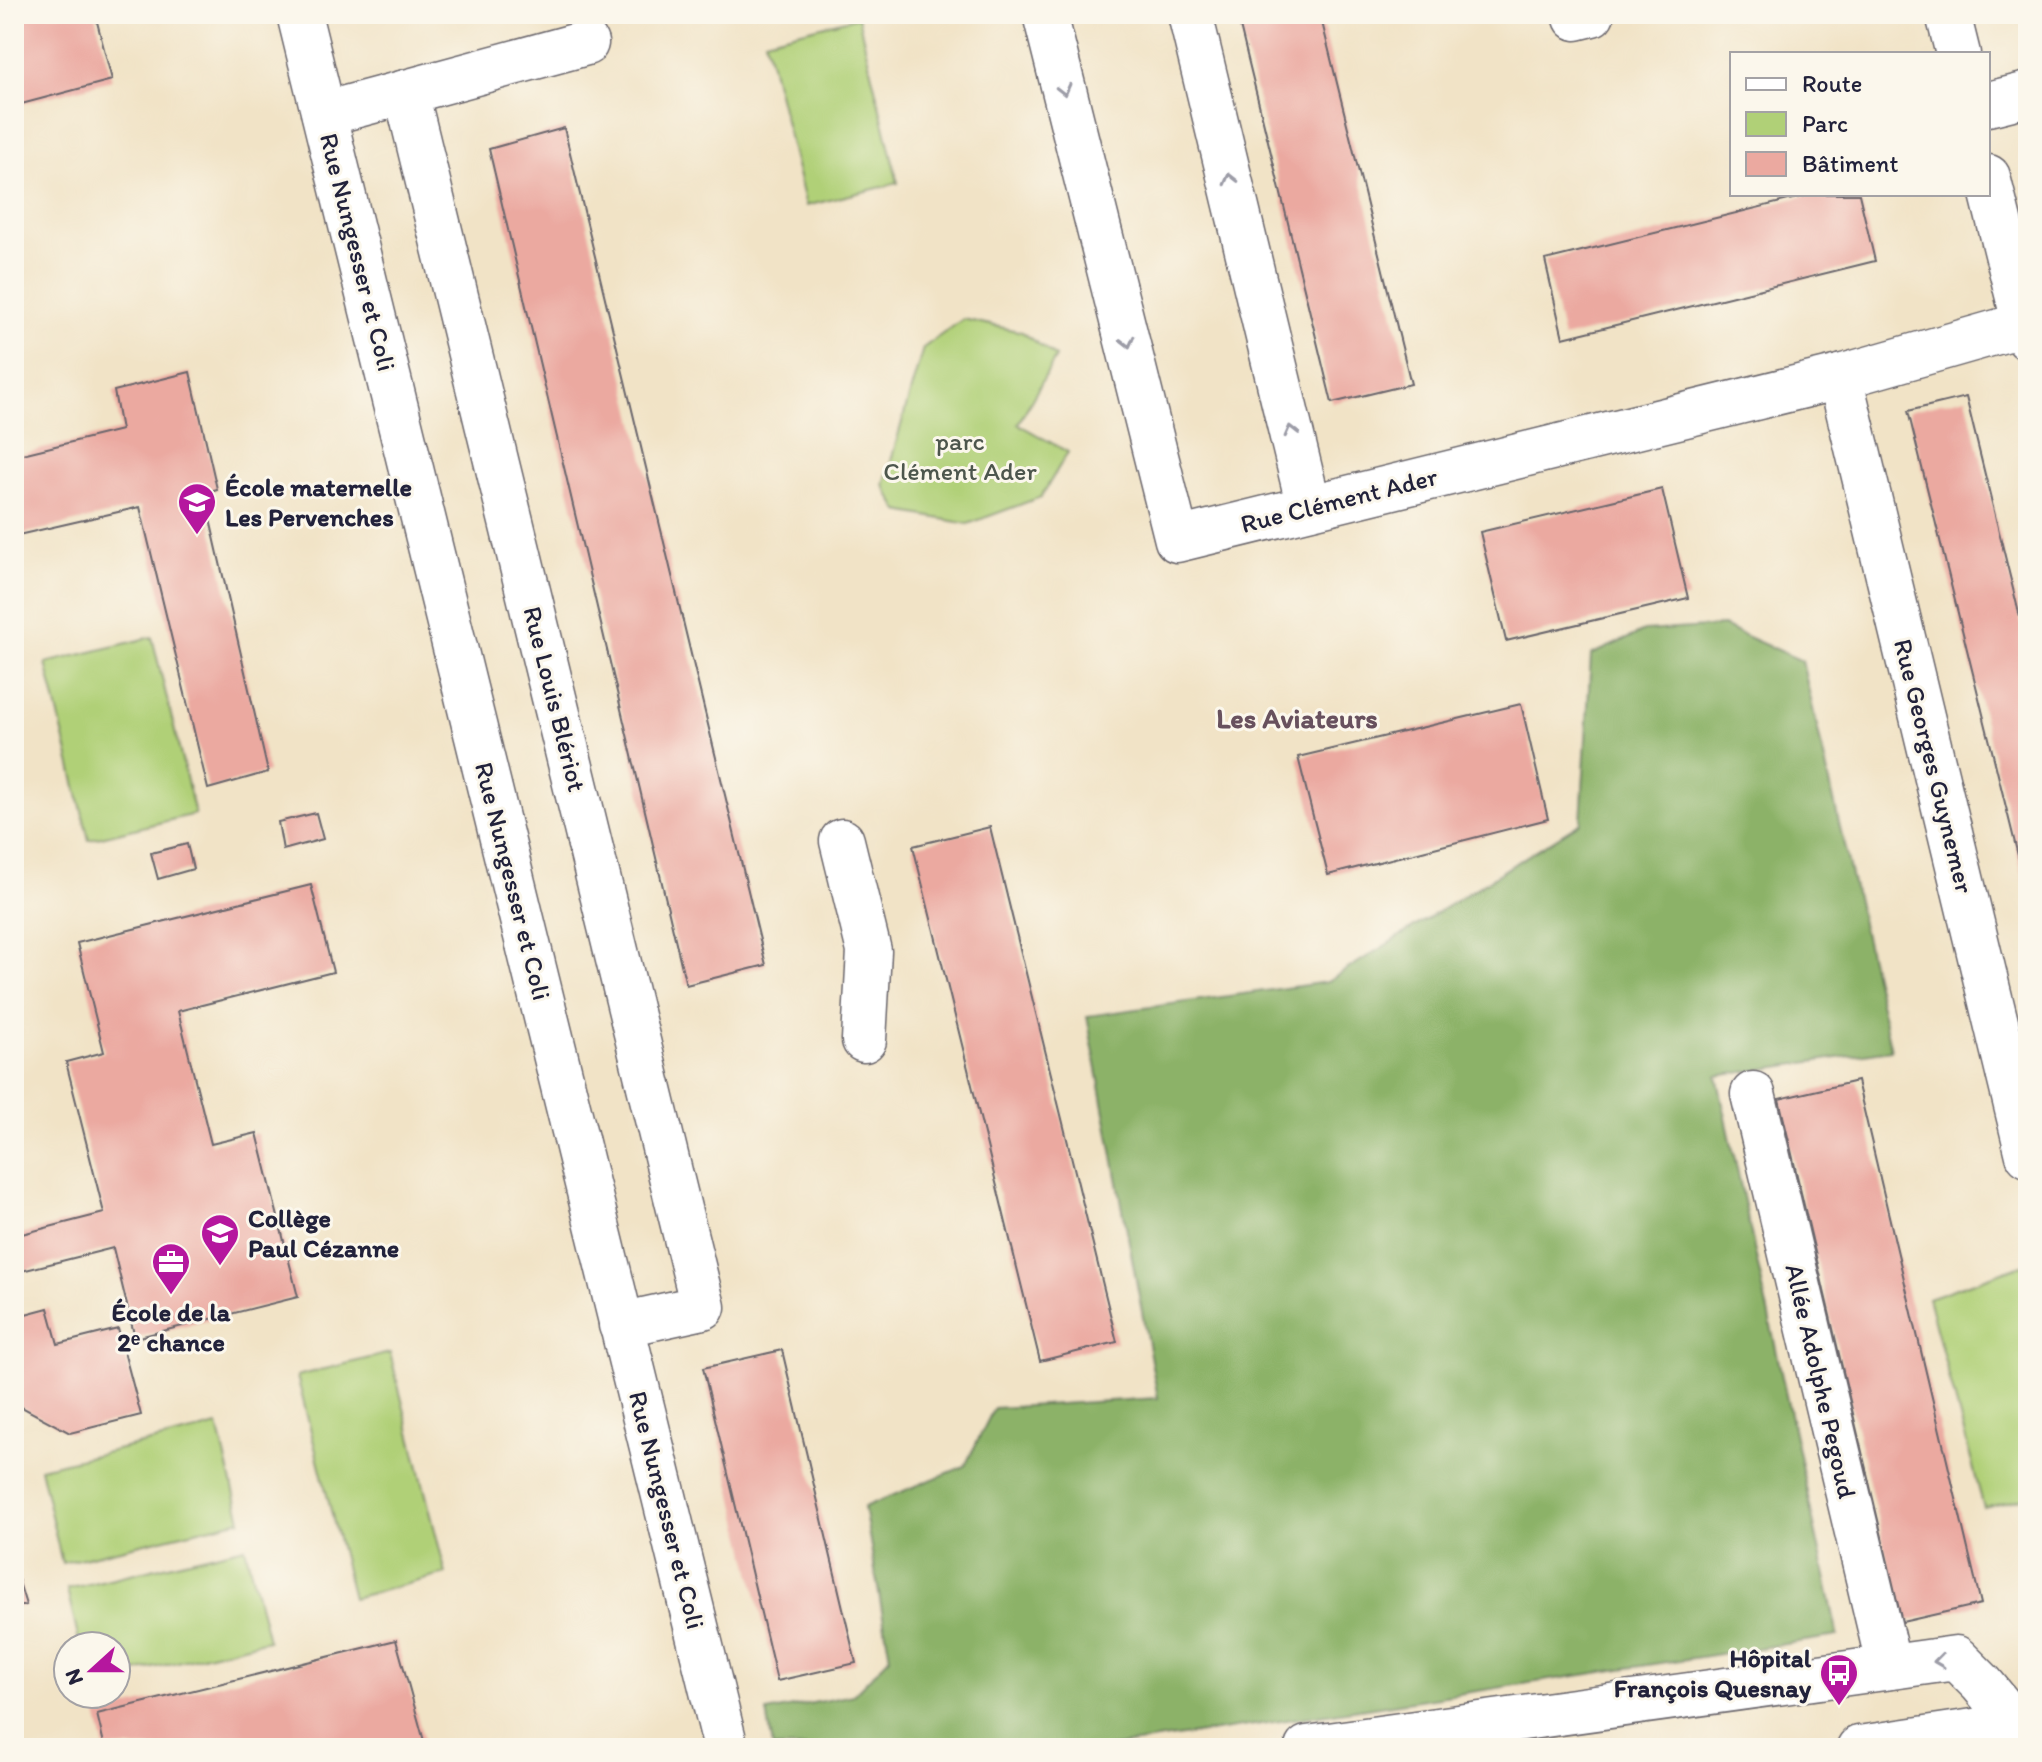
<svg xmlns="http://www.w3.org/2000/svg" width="2042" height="1762" viewBox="0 0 2042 1762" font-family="Itim,sans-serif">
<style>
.green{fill:#b0d077;stroke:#697959;stroke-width:2}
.forest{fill:#8cb268;stroke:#576a52;stroke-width:2}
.building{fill:#eba9a0}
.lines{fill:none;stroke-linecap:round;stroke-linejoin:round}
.minor-casing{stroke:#6a666c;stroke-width:47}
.minor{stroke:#fff;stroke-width:44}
.oneway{stroke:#9c9ca7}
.labels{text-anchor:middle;stroke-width:6;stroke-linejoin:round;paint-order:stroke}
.street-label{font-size:26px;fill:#22223b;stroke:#fbf7ec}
.park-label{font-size:26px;fill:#4d564d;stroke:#fbf7ec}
.poi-label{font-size:26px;font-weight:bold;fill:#22223b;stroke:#fbf7ec;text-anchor:start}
.neighbourhood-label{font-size:28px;font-weight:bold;fill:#68515e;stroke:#fbf7ec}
</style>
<rect width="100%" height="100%" fill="#fbf7ec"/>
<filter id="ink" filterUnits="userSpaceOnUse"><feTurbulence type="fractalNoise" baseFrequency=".0125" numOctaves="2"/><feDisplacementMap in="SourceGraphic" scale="16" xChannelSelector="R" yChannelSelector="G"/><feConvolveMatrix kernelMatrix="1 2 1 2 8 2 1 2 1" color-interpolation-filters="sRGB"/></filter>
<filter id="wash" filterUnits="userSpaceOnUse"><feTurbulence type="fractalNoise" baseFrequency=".006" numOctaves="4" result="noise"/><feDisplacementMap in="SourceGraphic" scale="32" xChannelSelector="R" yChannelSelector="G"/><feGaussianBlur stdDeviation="1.8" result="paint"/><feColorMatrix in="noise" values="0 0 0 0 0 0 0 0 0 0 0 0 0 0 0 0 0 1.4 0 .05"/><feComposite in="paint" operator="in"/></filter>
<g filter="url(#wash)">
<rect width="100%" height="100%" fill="#f1e3c6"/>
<!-- green -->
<g class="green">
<polygon points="858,17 898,183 806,206 765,40"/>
<polygon points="963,319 1022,332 1056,357 1018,424 1068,452 1041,497 968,524 899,511 884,485 923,348"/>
<polygon points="152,637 195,814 89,840 46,663"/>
<polygon points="2028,1263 2028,1497 1984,1508 1928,1298"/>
<polygon points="390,1353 446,1574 353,1598 297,1376"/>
<polygon points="218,1426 241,1520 62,1563 40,1468"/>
<polygon points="245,1547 268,1640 116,1677 116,1646 80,1646 67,1589"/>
</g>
<!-- forest -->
<polygon class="forest" points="1723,626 1802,661 1891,1050 1717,1076 1838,1636 1104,1748 773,1748 767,1712 853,1695 890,1657 864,1507 965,1466 994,1408 1158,1398 1087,1016 1327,982 1581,822 1591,655 1644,631"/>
<g id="blocks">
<!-- building -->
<g class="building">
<polygon points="14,14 95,14 112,80 14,106"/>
<polygon points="1237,14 1320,14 1411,384 1332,403"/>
<polygon points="564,128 766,965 686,985 489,149"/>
<polygon points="1813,194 1859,194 1875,261 1563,338 1545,260"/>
<polygon points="190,372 217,489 204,493 268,772 208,789 140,507 14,536 14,456 121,430 114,391"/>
<polygon points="1966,397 2028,650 2028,896 1908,411"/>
<polygon points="1662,489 1688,598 1506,641 1480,532"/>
<polygon points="1521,704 1548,819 1328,875 1298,757"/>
<polygon points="316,813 323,839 283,850 278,822"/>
<polygon points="990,827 1117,1342 1040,1361 913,846"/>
<polygon points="187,844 193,869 158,879 151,853"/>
<polygon points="311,885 333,972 178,1011 211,1144 257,1133 298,1297 135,1338 113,1248 14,1273 14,1236 104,1213 66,1062 104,1052 77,943"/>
<polygon points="1857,1081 1981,1604 1902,1622 1779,1099"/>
<polygon points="14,1305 18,1316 48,1308 58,1344 118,1329 141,1415 70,1433 14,1403"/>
<polygon points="782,1350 856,1663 777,1681 703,1368"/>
<polygon points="14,1566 26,1605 14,1608"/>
<polygon points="396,1640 424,1741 394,1748 105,1748 97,1714"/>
</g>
</g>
</g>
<g filter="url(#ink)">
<use href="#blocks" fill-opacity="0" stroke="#6a666c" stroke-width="2"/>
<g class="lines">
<defs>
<g id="minor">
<polyline points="299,14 726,1748"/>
<polyline points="1045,14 1177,540 1840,377 2025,324"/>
<polyline points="1190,14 1309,507"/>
<polyline points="1575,14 1576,18 1592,14"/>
<polyline points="1948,14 1958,54"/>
<polyline points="406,92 586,43"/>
<polyline points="1988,104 2028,94"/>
<polyline points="324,114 406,92 703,1307 621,1325"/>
<polyline points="1988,177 2028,338"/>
<polyline points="1840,377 2028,1155"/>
<polyline points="842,841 869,951 864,1040"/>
<polyline points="1753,1094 1889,1667"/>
<polyline points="1307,1748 1956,1658 1982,1684 2015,1724"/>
<polyline points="1859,1748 2028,1723"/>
</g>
</defs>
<!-- minor casing -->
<use href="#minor" class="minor-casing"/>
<!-- minor -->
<use href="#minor" class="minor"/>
</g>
<!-- one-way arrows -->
<defs><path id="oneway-chevron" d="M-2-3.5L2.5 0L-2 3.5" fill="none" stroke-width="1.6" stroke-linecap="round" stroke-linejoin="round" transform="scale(2)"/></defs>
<g class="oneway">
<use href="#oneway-chevron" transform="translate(1064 90) rotate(76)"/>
<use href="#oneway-chevron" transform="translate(1230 179) rotate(-104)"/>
<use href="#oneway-chevron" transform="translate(1128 342) rotate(76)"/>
<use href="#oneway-chevron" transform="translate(1291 431) rotate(-104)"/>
<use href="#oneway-chevron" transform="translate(1939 1661) rotate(172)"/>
</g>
</g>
<!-- icons -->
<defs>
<symbol id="school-pin" viewBox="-11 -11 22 30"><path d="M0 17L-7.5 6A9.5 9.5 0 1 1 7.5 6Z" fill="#b5179e" stroke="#fbf7ec"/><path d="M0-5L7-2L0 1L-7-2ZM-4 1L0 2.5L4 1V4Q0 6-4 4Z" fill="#fff"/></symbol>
<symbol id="office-pin" viewBox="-11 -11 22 30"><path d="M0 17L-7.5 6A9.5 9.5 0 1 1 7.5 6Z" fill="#b5179e" stroke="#fbf7ec"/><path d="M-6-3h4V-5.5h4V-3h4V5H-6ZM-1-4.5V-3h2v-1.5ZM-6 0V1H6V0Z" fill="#fff"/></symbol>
<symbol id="bus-pin" viewBox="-11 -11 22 30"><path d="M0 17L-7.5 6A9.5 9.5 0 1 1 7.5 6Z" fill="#b5179e" stroke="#fbf7ec"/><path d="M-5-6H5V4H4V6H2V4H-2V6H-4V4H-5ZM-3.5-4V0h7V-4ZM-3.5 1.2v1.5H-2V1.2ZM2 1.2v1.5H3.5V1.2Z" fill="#fff"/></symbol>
</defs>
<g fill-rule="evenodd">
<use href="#school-pin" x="175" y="480" width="44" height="60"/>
<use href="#school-pin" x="198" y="1211" width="44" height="60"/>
<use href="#office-pin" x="149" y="1240" width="44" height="60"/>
<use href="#bus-pin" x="1817" y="1651" width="44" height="60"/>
</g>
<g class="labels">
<!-- street labels -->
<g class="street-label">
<text transform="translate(358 252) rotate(76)" y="9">Rue Nungesser et Coli</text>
<text transform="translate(1339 500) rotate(-14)" y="9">Rue Clément Ader</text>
<text transform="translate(555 699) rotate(76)" y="9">Rue Louis Blériot</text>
<text transform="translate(1934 766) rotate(76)" y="9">Rue Georges Guynemer</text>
<text transform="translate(513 881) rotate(76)" y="9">Rue Nungesser et Coli</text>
<text transform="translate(1821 1381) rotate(77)" y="9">Allée Adolphe Pegoud</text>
<text transform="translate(667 1510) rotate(76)" y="9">Rue Nungesser et Coli</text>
</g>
<!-- park labels -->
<g class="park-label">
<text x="960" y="450">parc<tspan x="960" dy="30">Clément Ader</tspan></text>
</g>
<!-- poi labels -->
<g class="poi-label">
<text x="225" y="496">École maternelle<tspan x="225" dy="30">Les Pervenches</tspan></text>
<text x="248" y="1227">Collège<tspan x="248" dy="30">Paul Cézanne</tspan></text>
<text x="171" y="1321" text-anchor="middle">École de la<tspan x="171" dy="30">2ᵉ chance</tspan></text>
<text x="1811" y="1667" text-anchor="end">Hôpital<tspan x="1811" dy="30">François Quesnay</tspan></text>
</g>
<!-- neighbourhood labels -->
<g class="neighbourhood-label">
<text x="1297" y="728">Les Aviateurs</text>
</g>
</g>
<!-- margin -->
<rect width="2042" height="1762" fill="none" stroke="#fbf7ec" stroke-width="48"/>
<!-- legend -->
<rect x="1730" y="52" width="260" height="144" fill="#fbf7ec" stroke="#a4a2a5" stroke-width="2"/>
<rect x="1746" y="78" width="40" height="12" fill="#ffffff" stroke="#a4a2a5" stroke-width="2"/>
<text x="1802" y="92" font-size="24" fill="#22223b">Route</text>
<rect x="1746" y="112" width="40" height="24" fill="#b0d077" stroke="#a4a2a5" stroke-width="2"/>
<text x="1802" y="132" font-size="24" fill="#22223b">Parc</text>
<rect x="1746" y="152" width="40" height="24" fill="#eba9a0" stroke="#a4a2a5" stroke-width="2"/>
<text x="1802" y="172" font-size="24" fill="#22223b">Bâtiment</text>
<!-- north arrow -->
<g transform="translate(92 1670) rotate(249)"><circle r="38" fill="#fbf7ec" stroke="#a4a2a5" stroke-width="2"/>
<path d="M0-6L14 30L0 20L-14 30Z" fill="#b5179e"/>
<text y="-12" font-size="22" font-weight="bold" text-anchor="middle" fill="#22223b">N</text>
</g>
</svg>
